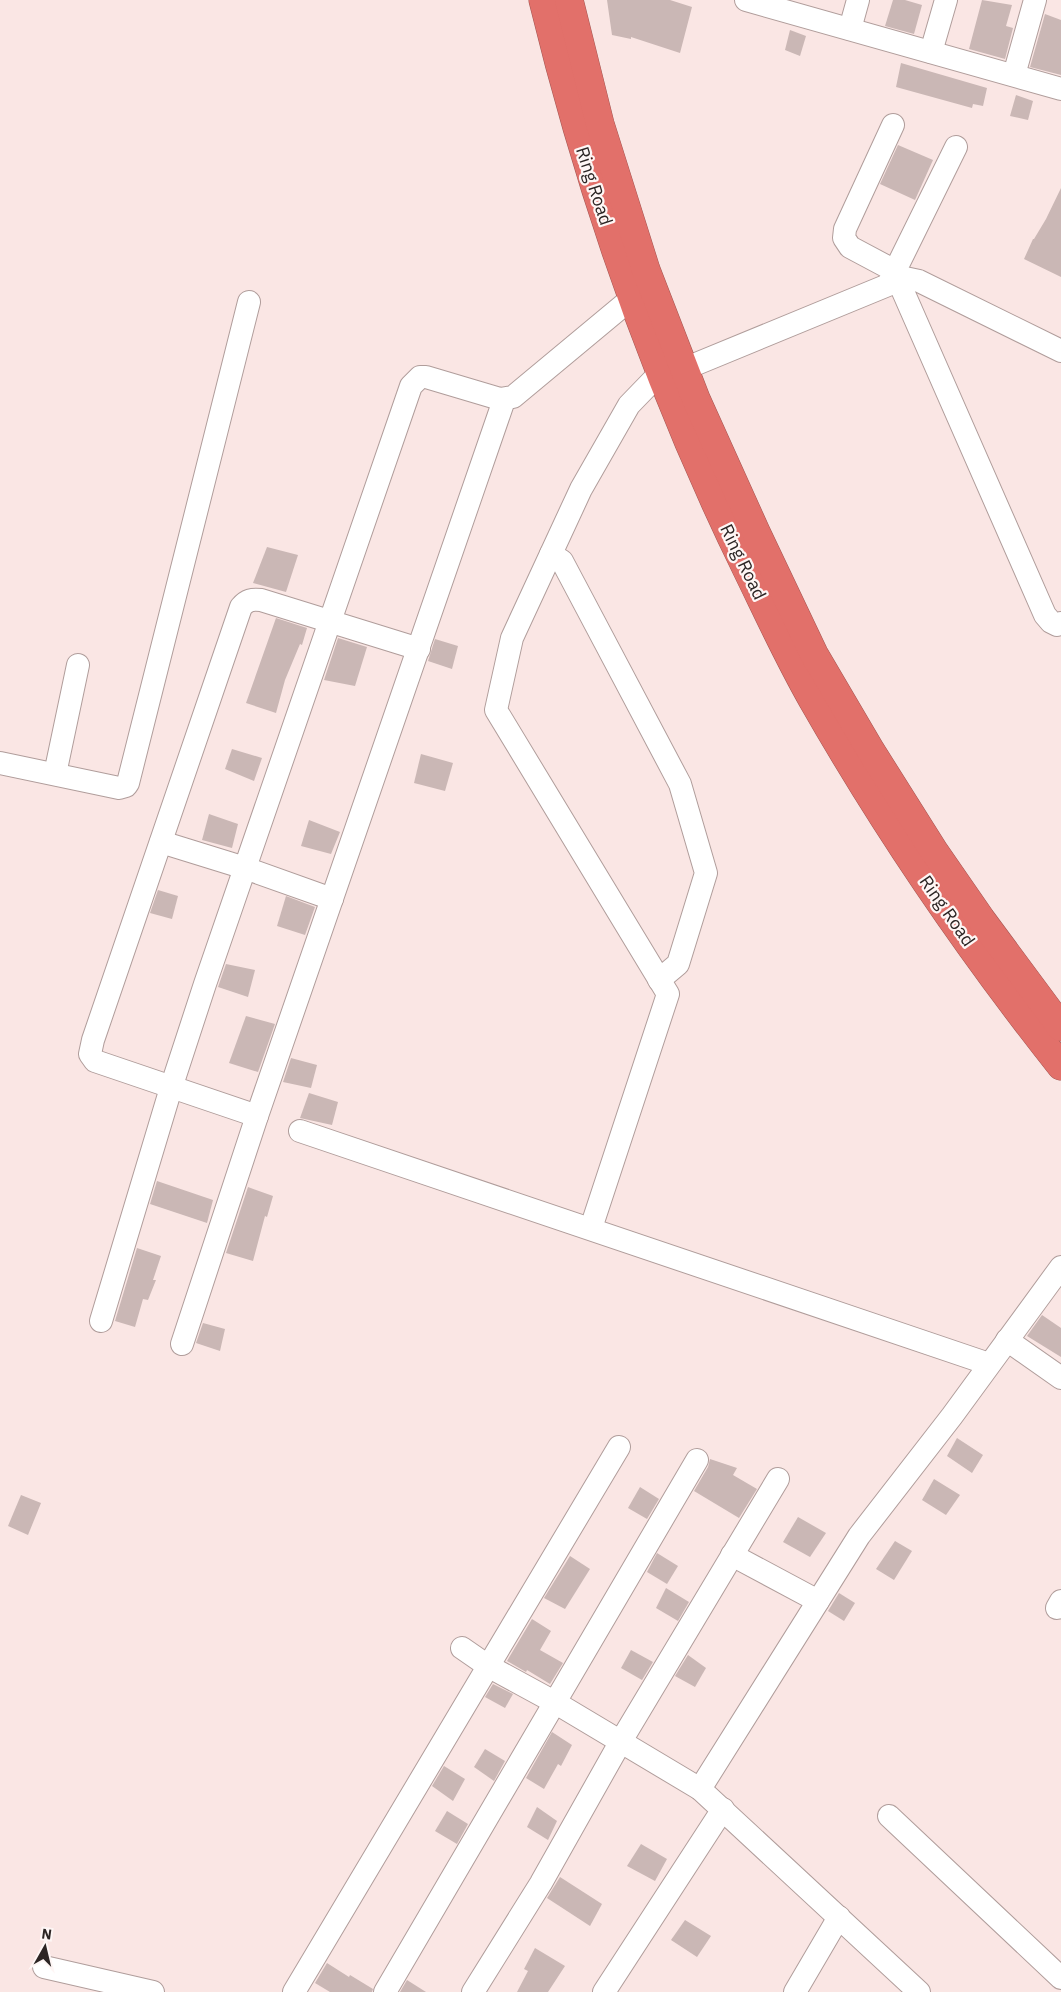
<svg xmlns="http://www.w3.org/2000/svg" width="1061" height="1992" viewBox="0 0 1061 1992" font-family="'IBM Plex Sans',sans-serif">
<style>
.building{fill:#cab7b5}
.lines{fill:none;stroke-linecap:round;stroke-linejoin:round}
.minor-casing{stroke:#b09d9b;stroke-width:24}
.highway-casing{stroke:#a25652;stroke-width:29}
.minor{stroke:#fff;stroke-width:22}
.highway{stroke:#e2706a;stroke-width:28}
.labels{text-anchor:middle;stroke-width:4.5;stroke-linejoin:round;paint-order:stroke}
.street-label{font-size:18px;fill:#2c2524;stroke:#fef6f5}
</style>
<rect width="100%" height="100%" fill="#fae6e4"/>
<!-- building -->
<g class="building">
<polygon points="607,0 670,0 692,7 680,53 631,37 631,39 612,35"/>
<polygon points="893,0 905,0 922,5 914,34 885,26"/>
<polygon points="982,0 1012,5 1006,26 1013,28 1005,59 969,49"/>
<polygon points="1045,14 1061,20 1061,75 1030,67"/>
<polygon points="790,30 806,36 800,56 785,50"/>
<polygon points="901,63 987,88 983,106 973,104 972,108 896,87"/>
<polygon points="1016,95 1033,101 1028,120 1010,116"/>
<polygon points="898,145 933,160 915,200 880,184"/>
<polygon points="1061,188 1061,277 1024,259 1033,239 1034,239 1046,219"/>
<polygon points="267,547 298,555 286,592 253,583"/>
<polygon points="276,618 307,628 302,645 300,644 285,680 276,713 246,703"/>
<polygon points="338,638 367,647 355,686 324,680"/>
<polygon points="435,639 458,646 452,669 428,661"/>
<polygon points="232,749 262,758 254,781 225,769"/>
<polygon points="421,754 453,763 445,791 414,783"/>
<polygon points="209,814 238,824 232,848 202,840"/>
<polygon points="309,820 340,832 331,854 301,846"/>
<polygon points="158,890 178,896 172,919 150,913"/>
<polygon points="286,896 315,907 305,935 277,926"/>
<polygon points="226,964 255,970 248,997 218,987"/>
<polygon points="246,1016 275,1024 258,1072 229,1063"/>
<polygon points="291,1058 317,1065 311,1088 283,1082"/>
<polygon points="309,1093 338,1102 332,1125 300,1118"/>
<polygon points="157,1181 213,1200 207,1223 150,1204"/>
<polygon points="248,1187 273,1196 267,1217 265,1216 253,1261 226,1253"/>
<polygon points="137,1248 161,1256 153,1280 156,1280 148,1300 143,1299 135,1327 115,1321"/>
<polygon points="1042,1315 1061,1328 1061,1357 1027,1336"/>
<polygon points="203,1323 225,1329 220,1351 196,1343"/>
<polygon points="957,1438 983,1455 972,1473 947,1456"/>
<polygon points="710,1459 737,1468 733,1475 757,1489 739,1518 694,1491 708,1467"/>
<polygon points="934,1479 960,1495 946,1515 922,1500"/>
<polygon points="640,1487 659,1499 647,1519 628,1508"/>
<polygon points="21,1495 41,1503 28,1535 8,1526"/>
<polygon points="798,1517 826,1533 810,1557 783,1542"/>
<polygon points="895,1541 912,1551 894,1580 876,1569"/>
<polygon points="657,1553 678,1566 667,1584 647,1572"/>
<polygon points="570,1556 590,1569 565,1609 544,1598"/>
<polygon points="666,1588 689,1602 678,1621 656,1608"/>
<polygon points="839,1593 855,1603 844,1621 828,1611"/>
<polygon points="532,1619 551,1631 540,1650 563,1663 550,1684 527,1670 526,1672 507,1661"/>
<polygon points="631,1650 653,1662 642,1680 621,1668"/>
<polygon points="688,1655 706,1668 695,1687 675,1676"/>
<polygon points="493,1684 513,1694 505,1708 485,1697"/>
<polygon points="552,1732 572,1745 561,1766 558,1764 544,1789 526,1778"/>
<polygon points="485,1749 505,1761 494,1781 474,1767"/>
<polygon points="444,1766 465,1779 453,1801 432,1786"/>
<polygon points="537,1807 557,1821 548,1840 527,1827"/>
<polygon points="447,1811 468,1824 457,1844 435,1831"/>
<polygon points="641,1844 667,1859 655,1881 627,1866"/>
<polygon points="560,1877 602,1904 590,1926 547,1898"/>
<polygon points="685,1920 711,1936 697,1957 671,1940"/>
<polygon points="535,1948 565,1966 548,1992 517,1992 528,1971 524,1969"/>
<polygon points="327,1963 349,1977 350,1975 373,1989 372,1992 330,1992 315,1983"/>
<polygon points="407,1980 426,1992 400,1992"/>
</g>
<g class="lines">
<defs>
<g id="minor">
<polyline points="746,0 1061,89"/>
<polyline points="850,29 858,0"/>
<polyline points="931,52 946,0"/>
<polyline points="1014,75 1035,0"/>
<polyline points="893,125 845,229 844,238 850,247 895,271"/>
<polyline points="898,280 1045,615 1051,622 1057,625 1061,623"/>
<polyline points="889,283 956,147"/>
<polyline points="684,369 905,278 919,281 1061,351"/>
<polyline points="551,554 562,561 680,784 706,873 678,964 659,980"/>
<polyline points="0,763 119,788 126,786 128,783 249,302"/>
<polyline points="55,774 78,665"/>
<polyline points="161,842 245,868 332,899"/>
<path d="M257 1116 95 1061 90 1054 93 1040 241 607C247 600 252 599 261 600L419 649"/>
<polyline points="300,1131 989,1364"/>
<polyline points="591,1228 668,994 496,710 512,638 581,489 629,405 660,373"/>
<polyline points="101,1321 171,1088 205,984 411,386 420,377 426,377 500,399 513,397 632,298"/>
<polyline points="1007,1340 1061,1378"/>
<polyline points="182,1344 257,1116 504,400"/>
<polyline points="732,1555 818,1601"/>
<polyline points="1057,1608 1061,1601"/>
<polyline points="462,1648 488,1666 556,1703 700,1789 919,1992"/>
<polyline points="700,1789 859,1536 952,1416 1061,1267"/>
<polyline points="889,1816 1061,1978"/>
<polyline points="44,1967 153,1992"/>
<polyline points="294,1992 619,1447"/>
<polyline points="385,1992 697,1460"/>
<polyline points="473,1992 541,1883 621,1741 778,1479"/>
<polyline points="604,1992 723,1809"/>
<polyline points="795,1992 839,1917"/>
</g>
<g id="highway">
<path d="M543 0C591 197 658 388 747 570 768 613 788 657 812 699 885 827 969 950 1061 1066"/>
<polyline points="569,0 600,124 646,270 696,399 756,532 814,654 871,751 934,851 981,919 1061,1027"/>
</g>
</defs>
<!-- minor casing -->
<use href="#minor" class="minor-casing"/>
<!-- highway casing -->
<use href="#highway" class="highway-casing"/>
<!-- minor -->
<use href="#minor" class="minor"/>
<!-- highway -->
<use href="#highway" class="highway"/>
</g>
<g class="labels">
<!-- street labels -->
<g class="street-label">
<text transform="translate(594 186) rotate(72)" y="6">Ring Road</text>
<text transform="translate(743 562) rotate(64)" y="6">Ring Road</text>
<text transform="translate(947 911) rotate(55)" y="6">Ring Road</text>
</g>
</g>
<!-- north arrow -->
<g transform="translate(45 1947) rotate(8)" stroke="#fef6f5" stroke-width="4" paint-order="stroke">
<path d="M0-4L9 19L0 12L-9 19Z" fill="#2c2524"/>
<text y="-8" font-size="14" font-weight="bold" text-anchor="middle" fill="#2c2524">N</text>
</g>
</svg>
